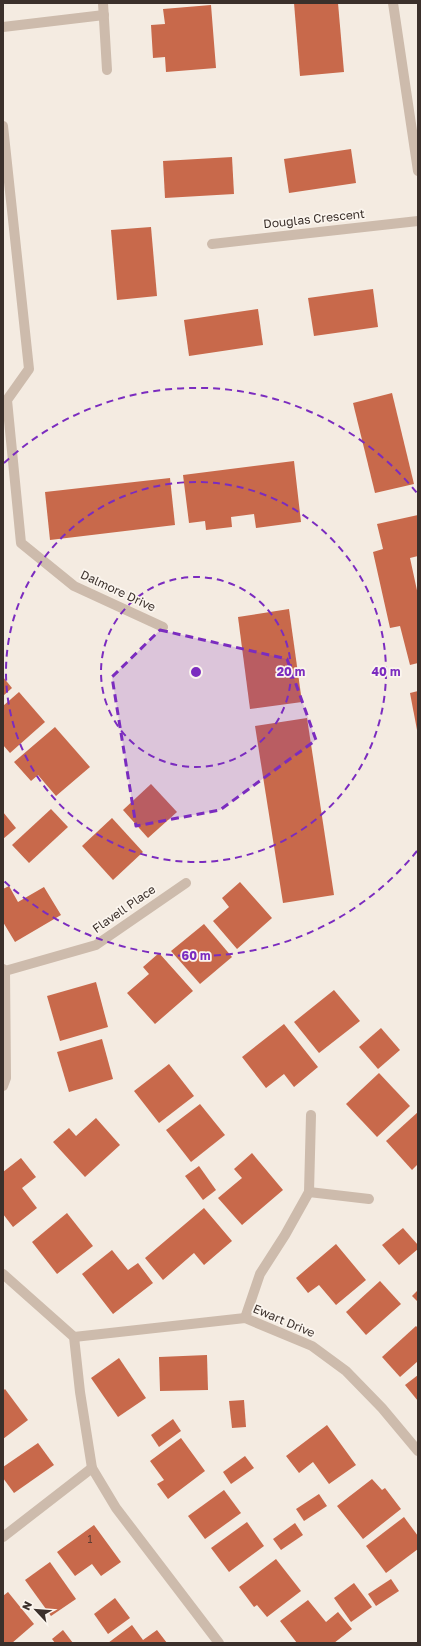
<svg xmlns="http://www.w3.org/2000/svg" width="421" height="1646" viewBox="0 0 421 1646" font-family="'Golos Text',sans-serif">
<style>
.building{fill:#c8694b}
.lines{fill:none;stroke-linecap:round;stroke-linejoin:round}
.minor{stroke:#cdbbac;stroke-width:10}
.marked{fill:#7b2cbf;fill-opacity:0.2;stroke:#7b2cbf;stroke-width:3;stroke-dasharray:8 5;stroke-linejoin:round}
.ring{fill:none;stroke:#7b2cbf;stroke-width:2;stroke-dasharray:7 5}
.labels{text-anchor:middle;stroke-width:3.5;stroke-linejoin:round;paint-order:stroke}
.number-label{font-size:10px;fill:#5e3e33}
.street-label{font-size:12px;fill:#3b302b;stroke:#fbf5ee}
.centre{fill:#7b2cbf;stroke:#fbf5ee;stroke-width:2}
.ring-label{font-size:12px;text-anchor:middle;font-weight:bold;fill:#7b2cbf;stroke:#fbf5ee;stroke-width:3.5;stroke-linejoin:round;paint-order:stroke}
</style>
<rect width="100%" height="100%" fill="#f4ebe1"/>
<!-- building -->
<g class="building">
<polygon points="294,3 338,3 344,72 300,76"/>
<polygon points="211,5 216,68 166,72 165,57 153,58 151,25 165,24 163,9"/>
<polygon points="351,149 356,183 289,193 284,159"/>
<polygon points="232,157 234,194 165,198 163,161"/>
<polygon points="151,227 157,296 117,300 111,230"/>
<polygon points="373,289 378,327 314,336 308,298"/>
<polygon points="258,309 263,345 189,356 184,320"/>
<polygon points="392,393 414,484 375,493 353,403"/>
<polygon points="294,461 301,522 256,528 254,514 231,517 232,527 206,530 205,521 189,523 183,475"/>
<polygon points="170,478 175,525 50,540 45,492"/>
<polygon points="418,515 418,556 410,558 418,595 418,663 410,665 400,626 390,628 373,552 383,549 377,524"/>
<polygon points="289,609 302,702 250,709 238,617"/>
<polygon points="3,677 12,688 3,696"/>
<polygon points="418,691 418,730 417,730 410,693"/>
<polygon points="19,692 45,722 10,753 3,745 3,706"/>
<polygon points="307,718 334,895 283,903 255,726"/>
<polygon points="55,727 90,767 56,796 38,775 31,781 14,762"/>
<polygon points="151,784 177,812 148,838 123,810"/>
<polygon points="51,809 68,827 29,863 12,845"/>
<polygon points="3,812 16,828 3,839"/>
<polygon points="112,818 143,852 113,880 82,846"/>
<polygon points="240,882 272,918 237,949 213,921 229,907 222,898"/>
<polygon points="9,886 18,902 44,887 61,915 15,942 3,922 3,889"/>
<polygon points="204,924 232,957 200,984 171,951"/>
<polygon points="159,953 193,991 155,1024 127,993 149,974 143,967"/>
<polygon points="96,982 108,1027 60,1041 47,996"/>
<polygon points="334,990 360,1021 319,1053 294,1022"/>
<polygon points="284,1024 318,1067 294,1087 284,1074 266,1088 242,1057"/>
<polygon points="381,1028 400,1050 378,1069 359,1047"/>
<polygon points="102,1039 113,1079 69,1092 57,1052"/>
<polygon points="169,1064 194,1096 159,1123 134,1091"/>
<polygon points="379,1073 410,1106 377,1137 346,1104"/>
<polygon points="200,1104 225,1135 191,1162 166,1130"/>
<polygon points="418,1112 418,1164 412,1170 386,1141"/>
<polygon points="96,1118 120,1145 85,1177 53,1142 69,1128 76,1136"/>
<polygon points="252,1153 283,1190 242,1225 218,1198 242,1178 234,1169"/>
<polygon points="21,1158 36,1177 22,1188 37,1208 13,1227 3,1214 3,1172"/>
<polygon points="199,1166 216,1190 203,1200 185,1176"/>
<polygon points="204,1208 232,1241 204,1265 194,1253 163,1280 145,1258"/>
<polygon points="67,1213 93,1246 57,1274 32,1242"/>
<polygon points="403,1228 418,1245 418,1249 399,1265 382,1245"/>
<polygon points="336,1244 366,1280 336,1305 319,1285 308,1293 296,1278"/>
<polygon points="112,1250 128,1270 138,1263 153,1283 113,1314 82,1274"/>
<polygon points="380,1281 401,1304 366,1335 346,1312"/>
<polygon points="418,1290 418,1302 412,1296"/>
<polygon points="416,1326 418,1328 418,1361 400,1377 382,1357"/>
<polygon points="207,1355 208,1390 160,1391 159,1357"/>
<polygon points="119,1358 146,1398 118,1417 91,1378"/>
<polygon points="418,1375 418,1401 405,1385"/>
<polygon points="5,1389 28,1420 3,1439 3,1391"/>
<polygon points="244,1400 246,1427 232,1428 229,1401"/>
<polygon points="173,1419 181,1431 159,1447 151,1435"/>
<polygon points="327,1425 356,1465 329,1484 313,1462 299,1473 286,1456"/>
<polygon points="181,1438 205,1471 168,1499 157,1484 164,1480 150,1461"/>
<polygon points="38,1443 54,1465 14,1493 3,1478 3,1467"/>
<polygon points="245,1456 254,1468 231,1484 223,1472"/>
<polygon points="372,1479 382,1490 385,1488 401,1509 363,1539 337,1506"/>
<polygon points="224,1490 241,1513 205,1539 188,1516"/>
<polygon points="319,1494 327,1506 304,1521 296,1509"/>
<polygon points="404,1517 418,1536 418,1549 386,1573 366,1546"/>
<polygon points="247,1522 264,1546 229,1572 211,1548"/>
<polygon points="295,1523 303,1535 281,1550 273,1539"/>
<polygon points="94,1525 121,1562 101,1576 92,1564 75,1576 57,1552"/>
<polygon points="276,1559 301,1591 267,1617 257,1605 254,1607 239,1587"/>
<polygon points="50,1562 76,1599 51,1616 25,1580"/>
<polygon points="391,1579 399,1591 376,1606 368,1594"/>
<polygon points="354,1583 372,1607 351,1622 334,1598"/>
<polygon points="8,1592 34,1624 12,1643 3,1643 3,1596"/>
<polygon points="115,1598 130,1618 108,1634 94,1614"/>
<polygon points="308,1600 326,1622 338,1612 352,1629 334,1643 297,1643 280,1621"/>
<polygon points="132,1625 143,1640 157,1630 167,1643 108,1643"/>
<polygon points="63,1630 73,1643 55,1643 52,1639"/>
</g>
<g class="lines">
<!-- minor -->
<g class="minor">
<polyline points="103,3 107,70"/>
<polyline points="393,3 418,171"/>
<polyline points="3,27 104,15"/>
<polyline points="3,126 29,369 7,400 21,543 74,586 163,627"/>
<polyline points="212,244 418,221"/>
<polyline points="3,969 5,971 6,1078 3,1086"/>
<polyline points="5,971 96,945 186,883"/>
<polyline points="309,1192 369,1199"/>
<polyline points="3,1274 74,1337 80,1392 92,1468 116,1508 219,1643"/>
<polyline points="245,1318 260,1274 285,1235 309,1192 311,1115"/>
<polyline points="74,1337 245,1318 312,1346 346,1371 382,1408 418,1451"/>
<polyline points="3,1537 92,1468"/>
</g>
</g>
<!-- marked area -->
<path class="marked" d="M160 630 287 659 316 740 220 810 136 826 112 677Z"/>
<!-- distance rings -->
<g class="ring">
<circle cx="196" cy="672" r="95"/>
<circle cx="196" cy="672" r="190"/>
<path d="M417 851A284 284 0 0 1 4 881M4 463A284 284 0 0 1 417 493"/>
</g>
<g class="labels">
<!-- number labels -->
<g class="number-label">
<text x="90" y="1543">1</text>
</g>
<!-- street labels -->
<g class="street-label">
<text transform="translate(314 219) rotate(-6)" y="4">Douglas Crescent</text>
<text transform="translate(118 591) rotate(25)" y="4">Dalmore Drive</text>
<text transform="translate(124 909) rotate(-35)" y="4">Flavell Place</text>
<text transform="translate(284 1321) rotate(23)" y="4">Ewart Drive</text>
</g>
</g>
<circle cx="196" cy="672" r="6" class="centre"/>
<g class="ring-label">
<text x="291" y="676">20 m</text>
<text x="386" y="676">40 m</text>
<text x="196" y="960">60 m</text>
</g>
<!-- border -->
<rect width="421" height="1646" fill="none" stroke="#3b302b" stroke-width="8"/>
<!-- north arrow -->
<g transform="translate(36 1610) rotate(296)" stroke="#fbf5ee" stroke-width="3" paint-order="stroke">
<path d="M0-3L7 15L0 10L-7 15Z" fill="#3b302b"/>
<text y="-6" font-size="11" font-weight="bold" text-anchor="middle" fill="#3b302b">N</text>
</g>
</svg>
